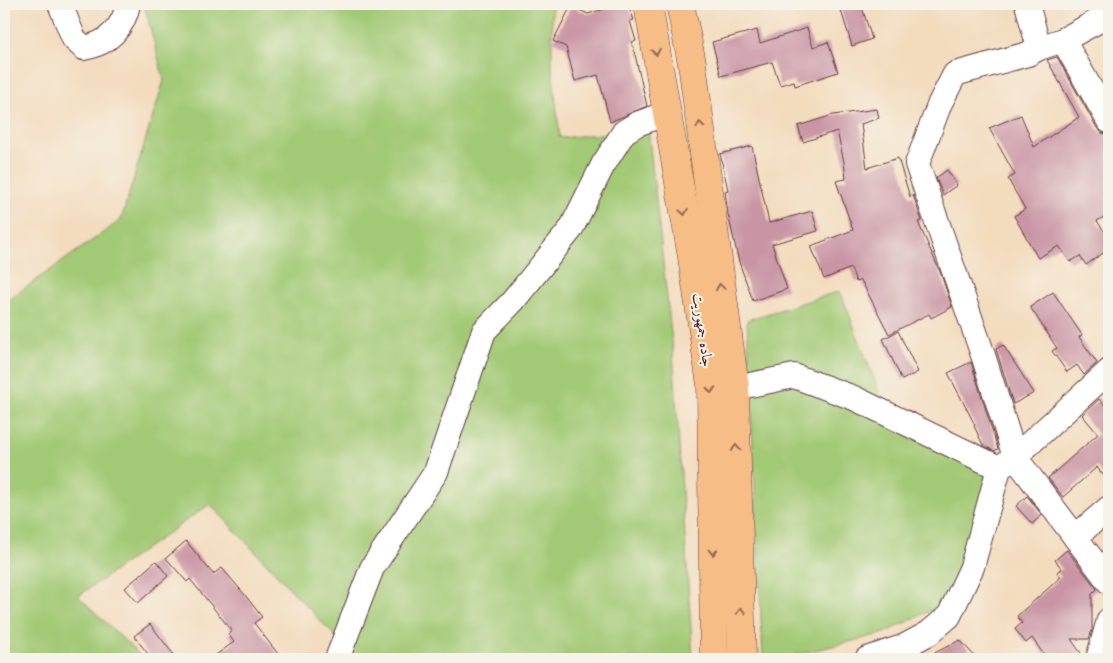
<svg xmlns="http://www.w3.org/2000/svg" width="1113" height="663" viewBox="0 0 1113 663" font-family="'Old Standard TT',Amiri,serif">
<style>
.green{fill:#a2c974;stroke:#767450}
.building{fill:#c995a4}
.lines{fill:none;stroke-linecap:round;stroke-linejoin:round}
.minor-casing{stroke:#633b41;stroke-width:26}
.major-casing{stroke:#633b41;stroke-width:29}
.minor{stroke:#fff;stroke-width:24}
.major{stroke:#f6be86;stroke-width:28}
.oneway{stroke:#976754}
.labels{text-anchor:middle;stroke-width:4;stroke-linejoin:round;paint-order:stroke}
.street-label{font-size:15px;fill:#4a1f2b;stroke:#f7f3e8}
</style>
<rect width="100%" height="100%" fill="#f7f3e8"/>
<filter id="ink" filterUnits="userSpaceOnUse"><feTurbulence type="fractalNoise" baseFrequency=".02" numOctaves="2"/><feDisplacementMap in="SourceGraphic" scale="10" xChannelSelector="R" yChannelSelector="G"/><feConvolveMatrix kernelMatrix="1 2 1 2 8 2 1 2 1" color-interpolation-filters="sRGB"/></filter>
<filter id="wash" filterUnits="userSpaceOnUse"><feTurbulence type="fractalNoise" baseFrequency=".0096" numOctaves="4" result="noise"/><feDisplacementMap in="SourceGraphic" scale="20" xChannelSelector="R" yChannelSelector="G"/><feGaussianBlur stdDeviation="1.12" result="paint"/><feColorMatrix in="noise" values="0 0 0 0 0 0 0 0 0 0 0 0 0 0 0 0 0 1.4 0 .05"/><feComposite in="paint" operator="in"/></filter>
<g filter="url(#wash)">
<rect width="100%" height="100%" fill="#f3dbbd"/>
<!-- green -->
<g class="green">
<polygon points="144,4 552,4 552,67 560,138 648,129 673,351 693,659 351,659 348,650 210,504 78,596 144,659 4,659 4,303 121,220 164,80"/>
<polygon points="840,291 883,402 996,472 946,603 882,634 778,659 763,659 747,320"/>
</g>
<g id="blocks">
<!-- building -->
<g class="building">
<polygon points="621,4 628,4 634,20 630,21 636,41 632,42 647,106 610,122 598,75 575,81 566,47 553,41 571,6 588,14"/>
<polygon points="839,4 861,4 872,39 852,46"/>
<polygon points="807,28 813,47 828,42 838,72 795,86 794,81 780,85 772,62 721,76 712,42 757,30 760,43"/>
<polygon points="1057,57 1097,128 1102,133 1109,135 1109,214 1097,221 1109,238 1109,249 1086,265 1080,256 1070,262 1059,246 1038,258 1014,216 1025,209 1008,179 1015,175 989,128 1021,115 1034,147 1079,117 1047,60"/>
<polygon points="877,109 879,118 861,124 867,168 898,158 910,197 913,195 922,221 918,222 941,274 952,307 931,318 929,314 889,334 861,280 856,282 851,268 824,279 811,246 853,230 836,181 846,179 844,162 837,131 803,142 798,126 833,115"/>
<polygon points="752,146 769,223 812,211 818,231 772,244 787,289 753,301 739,262 728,214 725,191 728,190 720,154"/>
<polygon points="947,170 957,185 943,195 936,178"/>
<polygon points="1053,292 1082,335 1079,337 1097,363 1084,375 1077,365 1067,372 1052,351 1057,348 1030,307"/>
<polygon points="898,331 918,372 902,380 883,339"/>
<polygon points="1003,345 1034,393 1013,404 996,349"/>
<polygon points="971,362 998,449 994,451 983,445 974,426 975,425 948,373"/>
<polygon points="1099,399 1109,410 1109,483 1097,467 1063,497 1048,478 1098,434 1082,415"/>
<polygon points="1027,496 1042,515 1032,524 1016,506"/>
<polygon points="186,541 213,574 222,568 245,595 262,617 254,623 282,659 210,659 234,642 228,634 232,631 190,579 187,582 166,558"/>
<polygon points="1067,550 1097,589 1092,594 1092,630 1089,639 1071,639 1085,659 1047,659 1032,638 1026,643 1015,629 1022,623 1017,616 1061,577 1057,572 1062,569 1055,560"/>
<polygon points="156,561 168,576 138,603 125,588"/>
<polygon points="150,624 177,659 152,659 134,636"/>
<polygon points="960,640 977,659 923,659"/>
</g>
</g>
</g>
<g filter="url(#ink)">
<use href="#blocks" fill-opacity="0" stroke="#633b41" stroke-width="1"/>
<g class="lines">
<defs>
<g id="minor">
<path d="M60 4 74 39 84 48C108 44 124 27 128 4"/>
<polyline points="1027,4 1039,48"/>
<polyline points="1109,15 1063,40 1039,48 1028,54 955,74 940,103 917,164 983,355 1015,457 1109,582"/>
<polyline points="1063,40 1109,121"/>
<polyline points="735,388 794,376 854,398 999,468"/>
<polyline points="1075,537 1109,508"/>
<polyline points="337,659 372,568 436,472 484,331 513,301 571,229 603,165 624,132 637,124 667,113"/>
<polyline points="867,659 905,646 929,633 949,616 972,567 999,468 1015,457 1109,371"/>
<polyline points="1098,659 1109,620"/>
</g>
<g id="major">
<polyline points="648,4 692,257 711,385 714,659"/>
<polyline points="680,4 692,63 735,388 742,659"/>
</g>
</defs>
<!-- minor casing -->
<use href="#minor" class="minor-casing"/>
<!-- major casing -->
<use href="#major" class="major-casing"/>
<!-- minor -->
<use href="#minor" class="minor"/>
<!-- major -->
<use href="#major" class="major"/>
</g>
<!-- one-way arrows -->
<defs><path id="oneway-chevron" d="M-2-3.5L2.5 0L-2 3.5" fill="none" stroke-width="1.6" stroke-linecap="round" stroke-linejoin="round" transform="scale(1.25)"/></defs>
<g class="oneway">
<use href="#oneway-chevron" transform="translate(656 52) rotate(80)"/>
<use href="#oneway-chevron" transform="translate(700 125) rotate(-97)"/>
<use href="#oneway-chevron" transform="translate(684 212) rotate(80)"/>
<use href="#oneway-chevron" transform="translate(720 287) rotate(-98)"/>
<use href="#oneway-chevron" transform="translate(711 390) rotate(88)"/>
<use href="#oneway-chevron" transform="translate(736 448) rotate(-92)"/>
<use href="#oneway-chevron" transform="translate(713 552) rotate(89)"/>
<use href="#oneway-chevron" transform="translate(741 611) rotate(-92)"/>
</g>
</g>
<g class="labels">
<!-- street labels -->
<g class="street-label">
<text transform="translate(703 330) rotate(82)" y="5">جاده جمهوریت</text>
</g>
</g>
<!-- margin -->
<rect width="1113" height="663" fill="none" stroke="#f7f3e8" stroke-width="20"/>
</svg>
